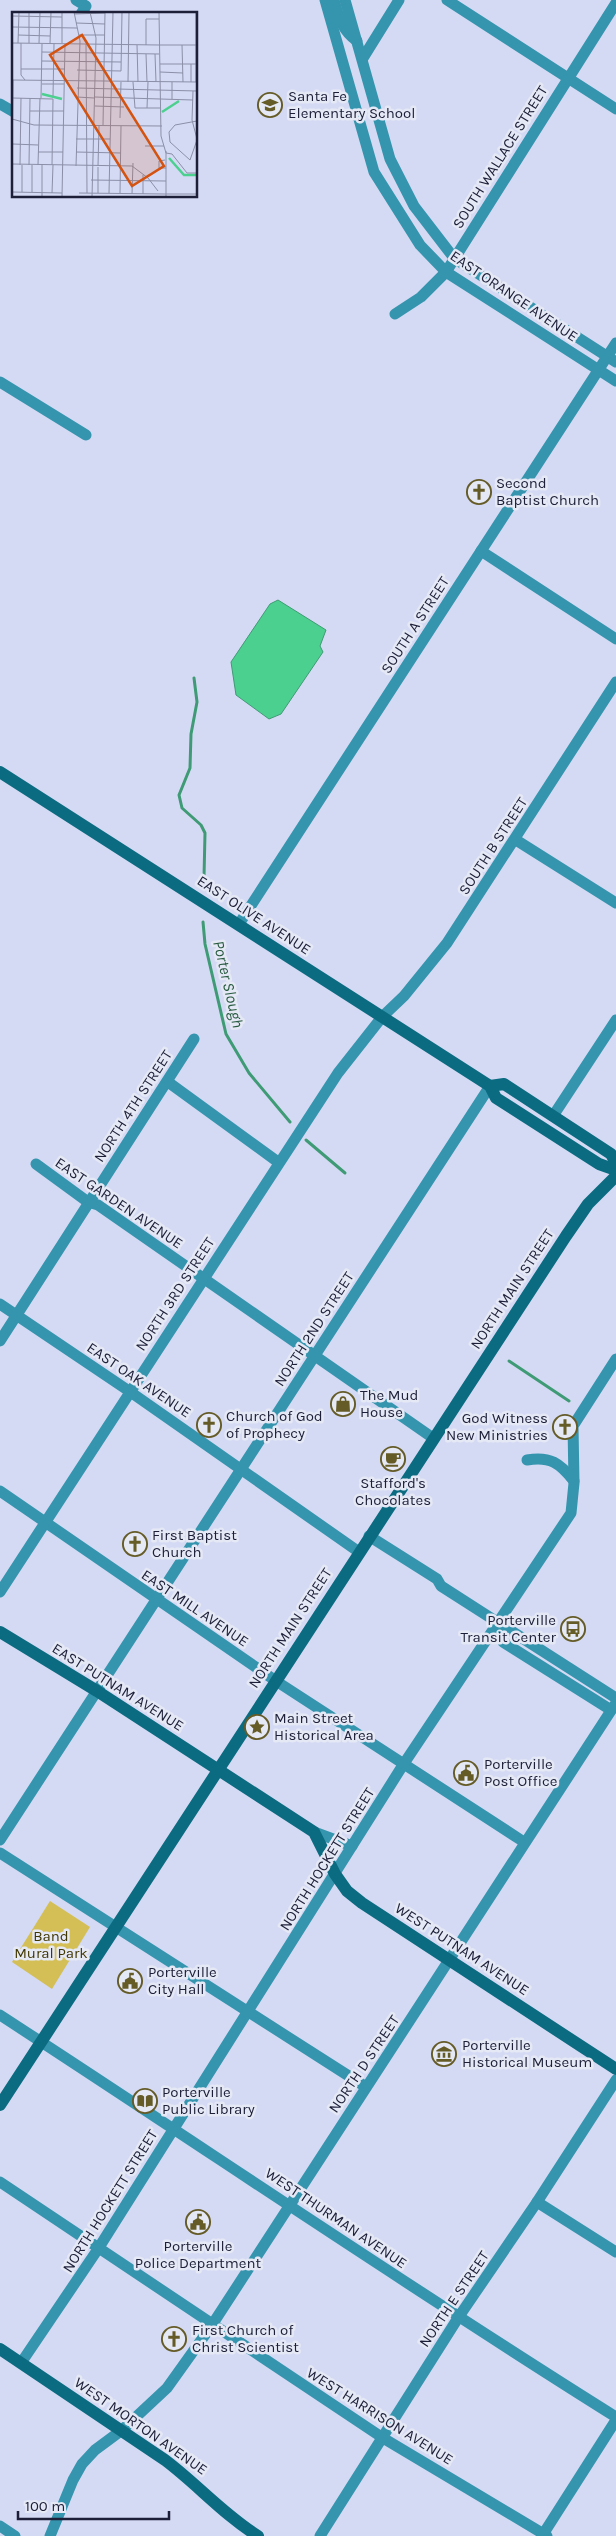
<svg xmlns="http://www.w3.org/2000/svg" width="616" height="2536" viewBox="0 0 616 2536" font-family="Karla,sans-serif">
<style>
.green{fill:#d4bf56}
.water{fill:#4cd08f;stroke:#3e9b75}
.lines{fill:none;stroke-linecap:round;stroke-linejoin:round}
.stream{stroke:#3e9b75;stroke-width:3}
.street{stroke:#3695ae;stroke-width:11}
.secondary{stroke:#0b6c81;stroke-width:12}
.labels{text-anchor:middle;stroke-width:5;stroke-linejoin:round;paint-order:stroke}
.poi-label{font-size:15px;fill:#1c1f37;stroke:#e5e8f5;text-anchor:start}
.street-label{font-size:15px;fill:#1c1f37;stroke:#e5e8f5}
.park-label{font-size:15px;fill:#413700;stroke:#e5e8f5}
.water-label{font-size:16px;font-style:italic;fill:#275a3f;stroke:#e5e8f5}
.inset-river{fill:none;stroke:#4cd08f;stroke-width:2.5}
.inset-road{fill:none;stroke:#8b8fa8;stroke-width:1}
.view{fill:#d45310;fill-opacity:0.15;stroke:#d45310;stroke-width:2.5}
.inset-edge{fill:none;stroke:#1c1f37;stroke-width:2.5}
</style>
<rect width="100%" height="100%" fill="#d5daf4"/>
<!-- green -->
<polygon class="green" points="50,1901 90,1927 52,1989 12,1962"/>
<!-- water -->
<polygon class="water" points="278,600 326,630 320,646 323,652 281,714 269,719 236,695 231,662 270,604"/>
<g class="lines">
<!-- stream -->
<g class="stream">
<polyline points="194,678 197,702 191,734 190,768 179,795 182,808 201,825 205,833 204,877"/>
<polyline points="203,922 205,944 226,1034 249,1073 290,1122"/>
<polyline points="306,1140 345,1173"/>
<polyline points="509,1361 569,1401"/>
</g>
<!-- street -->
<g class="street">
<polyline points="76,0 86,6 81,14"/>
<polyline points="325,0 374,172 420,245 446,272 616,381"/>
<path d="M334 0C339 18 342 30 357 41"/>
<polyline points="345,0 390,159 414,206 454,258 616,362"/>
<polyline points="447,0 616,109"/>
<polyline points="363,58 399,0"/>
<polyline points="0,104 14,112"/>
<polyline points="395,314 421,297 446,272 616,3"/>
<polyline points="0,382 86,435"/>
<polyline points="481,551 616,639"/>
<polyline points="516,840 616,903"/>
<polyline points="239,924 616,343"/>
<polyline points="168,1082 278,1162"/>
<polyline points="553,1116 616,1020"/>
<polyline points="36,1164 88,1202 98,1205 433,1438"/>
<polyline points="0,1304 129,1391 359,1552"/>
<polyline points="0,1341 194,1039"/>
<path d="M527 1460C550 1456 560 1463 574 1481"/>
<polyline points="0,1491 276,1681 524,1842"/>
<polyline points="369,1536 437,1579 441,1586 616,1698"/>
<polyline points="0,1592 338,1073 382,1017 404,996 447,943 616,682"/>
<polyline points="498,1624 503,1642 611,1710"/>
<polyline points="314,1832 352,1846"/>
<polyline points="0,1840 490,1086"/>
<polyline points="0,1853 366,2087"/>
<path d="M0 2015C206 2149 408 2287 616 2417"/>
<polyline points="0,2182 383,2438 547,2536"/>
<polyline points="537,2202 616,2252"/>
<polyline points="21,2363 98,2249 403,1765 571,1513 574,1483 573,1426 616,1359"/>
<polyline points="0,2526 15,2536"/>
<polyline points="50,2536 73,2480 82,2464 95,2450 122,2430 167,2388 212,2325 616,1703"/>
<polyline points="320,2536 458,2318 537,2202 616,2080"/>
<polyline points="542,2536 616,2420"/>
</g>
<!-- secondary -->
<g class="secondary">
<polyline points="0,772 490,1086 496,1098 599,1164 616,1170"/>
<polyline points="490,1086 504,1084 611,1154 616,1163"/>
<polyline points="0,1632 97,1691 314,1832 335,1874 347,1891 362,1903 616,2069"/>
<polyline points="0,2105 566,1236 588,1204 616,1176"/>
<path d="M0 2349 165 2460C197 2484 224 2515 258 2536"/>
</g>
</g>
<!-- icons -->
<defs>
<symbol id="school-ring" viewBox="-11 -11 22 22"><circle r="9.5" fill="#e5e8f5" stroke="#655b27" stroke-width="1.5"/><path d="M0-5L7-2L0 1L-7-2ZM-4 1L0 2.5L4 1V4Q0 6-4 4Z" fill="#655b27"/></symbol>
<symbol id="church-ring" viewBox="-11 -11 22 22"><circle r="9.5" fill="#e5e8f5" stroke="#655b27" stroke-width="1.5"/><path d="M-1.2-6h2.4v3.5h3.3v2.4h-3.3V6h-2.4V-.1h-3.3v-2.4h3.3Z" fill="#655b27"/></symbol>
<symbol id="shop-ring" viewBox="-11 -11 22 22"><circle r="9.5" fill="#e5e8f5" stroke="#655b27" stroke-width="1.5"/><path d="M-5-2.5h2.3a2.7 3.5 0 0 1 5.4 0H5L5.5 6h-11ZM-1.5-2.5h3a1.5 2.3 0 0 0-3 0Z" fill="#655b27"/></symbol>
<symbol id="cafe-ring" viewBox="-11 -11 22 22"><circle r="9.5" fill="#e5e8f5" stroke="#655b27" stroke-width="1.5"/><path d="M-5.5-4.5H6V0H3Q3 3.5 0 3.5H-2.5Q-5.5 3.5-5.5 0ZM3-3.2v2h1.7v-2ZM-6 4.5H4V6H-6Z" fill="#655b27"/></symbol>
<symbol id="bus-ring" viewBox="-11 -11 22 22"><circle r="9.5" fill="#e5e8f5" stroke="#655b27" stroke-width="1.5"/><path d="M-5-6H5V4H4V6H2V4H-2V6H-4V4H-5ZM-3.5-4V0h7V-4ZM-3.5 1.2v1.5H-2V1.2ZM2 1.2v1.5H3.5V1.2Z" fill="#655b27"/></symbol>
<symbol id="sight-ring" viewBox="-11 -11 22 22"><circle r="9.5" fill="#e5e8f5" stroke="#655b27" stroke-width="1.5"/><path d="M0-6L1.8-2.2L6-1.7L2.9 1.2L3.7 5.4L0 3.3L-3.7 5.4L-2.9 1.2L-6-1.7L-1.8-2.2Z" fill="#655b27"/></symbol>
<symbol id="civic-ring" viewBox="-11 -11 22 22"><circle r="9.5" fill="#e5e8f5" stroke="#655b27" stroke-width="1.5"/><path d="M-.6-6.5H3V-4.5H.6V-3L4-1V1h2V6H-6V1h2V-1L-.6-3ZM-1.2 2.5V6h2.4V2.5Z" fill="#655b27"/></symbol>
<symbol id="museum-ring" viewBox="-11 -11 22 22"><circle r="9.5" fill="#e5e8f5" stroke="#655b27" stroke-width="1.5"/><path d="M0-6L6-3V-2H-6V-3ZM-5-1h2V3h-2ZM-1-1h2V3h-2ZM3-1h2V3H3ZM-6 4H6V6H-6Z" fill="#655b27"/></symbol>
<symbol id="library-ring" viewBox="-11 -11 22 22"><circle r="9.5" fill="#e5e8f5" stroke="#655b27" stroke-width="1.5"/><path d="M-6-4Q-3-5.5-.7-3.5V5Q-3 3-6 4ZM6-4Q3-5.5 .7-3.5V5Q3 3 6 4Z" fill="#655b27"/></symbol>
</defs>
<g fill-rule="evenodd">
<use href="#school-ring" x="256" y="91" width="28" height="28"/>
<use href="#church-ring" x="465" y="478" width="28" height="28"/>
<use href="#shop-ring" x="329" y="1390" width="28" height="28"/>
<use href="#church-ring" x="195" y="1411" width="28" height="28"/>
<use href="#church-ring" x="551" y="1413" width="28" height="28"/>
<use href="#cafe-ring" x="379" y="1445" width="28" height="28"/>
<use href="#church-ring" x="121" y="1530" width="28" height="28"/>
<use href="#bus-ring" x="559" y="1615" width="28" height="28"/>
<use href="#sight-ring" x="243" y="1713" width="28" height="28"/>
<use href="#civic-ring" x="452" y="1759" width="28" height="28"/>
<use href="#civic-ring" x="116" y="1967" width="28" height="28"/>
<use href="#museum-ring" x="430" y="2040" width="28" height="28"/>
<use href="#library-ring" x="131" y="2087" width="28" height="28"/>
<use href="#civic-ring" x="184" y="2208" width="28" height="28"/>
<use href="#church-ring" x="160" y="2325" width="28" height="28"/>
</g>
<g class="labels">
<!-- poi labels -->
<g class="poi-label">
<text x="288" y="101">Santa Fe<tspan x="288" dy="17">Elementary School</tspan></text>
<text x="496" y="488">Second<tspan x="496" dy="17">Baptist Church</tspan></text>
<text x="360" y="1400">The Mud<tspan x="360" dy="17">House</tspan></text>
<text x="226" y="1421">Church of God<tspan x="226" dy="17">of Prophecy</tspan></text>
<text x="548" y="1423" text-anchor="end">God Witness<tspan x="548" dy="17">New Ministries</tspan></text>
<text x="393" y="1488" text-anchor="middle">Stafford's<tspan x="393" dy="17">Chocolates</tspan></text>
<text x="152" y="1540">First Baptist<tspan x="152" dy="17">Church</tspan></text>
<text x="556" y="1625" text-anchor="end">Porterville<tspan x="556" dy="17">Transit Center</tspan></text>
<text x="274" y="1723">Main Street<tspan x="274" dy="17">Historical Area</tspan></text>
<text x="484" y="1769">Porterville<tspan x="484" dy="17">Post Office</tspan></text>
<text x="148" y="1977">Porterville<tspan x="148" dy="17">City Hall</tspan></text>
<text x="462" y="2050">Porterville<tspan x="462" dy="17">Historical Museum</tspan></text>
<text x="162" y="2097">Porterville<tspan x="162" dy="17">Public Library</tspan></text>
<text x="198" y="2251" text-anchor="middle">Porterville<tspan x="198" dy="17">Police Department</tspan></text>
<text x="192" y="2335">First Church of<tspan x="192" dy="17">Christ Scientist</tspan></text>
</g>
<!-- street labels -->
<g class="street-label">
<text transform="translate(500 157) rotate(-58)" y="5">SOUTH WALLACE STREET</text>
<text transform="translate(514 296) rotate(34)" y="5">EAST ORANGE AVENUE</text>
<text transform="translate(415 625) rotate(-57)" y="5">SOUTH A STREET</text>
<text transform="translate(493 846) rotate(-57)" y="5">SOUTH B STREET</text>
<text transform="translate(254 915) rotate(33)" y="5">EAST OLIVE AVENUE</text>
<text transform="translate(133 1106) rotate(-57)" y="5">NORTH 4TH STREET</text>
<text transform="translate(119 1203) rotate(34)" y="5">EAST GARDEN AVENUE</text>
<text transform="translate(512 1289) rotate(-57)" y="5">NORTH MAIN STREET</text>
<text transform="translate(175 1294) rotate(-57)" y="5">NORTH 3RD STREET</text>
<text transform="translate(314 1329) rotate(-57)" y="5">NORTH 2ND STREET</text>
<text transform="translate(139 1380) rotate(34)" y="5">EAST OAK AVENUE</text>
<text transform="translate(195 1608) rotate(34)" y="5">EAST MILL AVENUE</text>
<text transform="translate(290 1628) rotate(-57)" y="5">NORTH MAIN STREET</text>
<text transform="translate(118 1687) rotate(32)" y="5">EAST PUTNAM AVENUE</text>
<text transform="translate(327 1859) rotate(-58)" y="5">NORTH HOCKETT STREET</text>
<text transform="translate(462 1949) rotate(33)" y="5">WEST PUTNAM AVENUE</text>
<text transform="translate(364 2064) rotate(-56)" y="5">NORTH D STREET</text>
<text transform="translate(110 2201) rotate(-58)" y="5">NORTH HOCKETT STREET</text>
<text transform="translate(336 2218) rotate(34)" y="5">WEST THURMAN AVENUE</text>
<text transform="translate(454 2299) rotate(-56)" y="5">NORTH E STREET</text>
<text transform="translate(380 2416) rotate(32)" y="5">WEST HARRISON AVENUE</text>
<text transform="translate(141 2426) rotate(35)" y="5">WEST MORTON AVENUE</text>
</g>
<!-- park labels -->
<g class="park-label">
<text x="51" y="1941">Band<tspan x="51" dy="17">Mural Park</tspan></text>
</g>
<!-- water labels -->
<g class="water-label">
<text transform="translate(229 984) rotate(77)" y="6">Porter Slough</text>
</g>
</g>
<!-- overview -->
<g transform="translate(12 12)">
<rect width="185" height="185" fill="#d5daf4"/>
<path class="inset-river" d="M30 82 50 87M150 100 167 89M157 146 172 163H184"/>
<path class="inset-road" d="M62 0 68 29 64 154M78 0 84 26 80 185M147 0 149 124 154 141M184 0V70M62 2 93 1M0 4 50 5M64 11 93 12M0 15 65 16M6 23 38 24M67 23H93M0 31 147 33M6 31 7 0M9 31V63L13 68M17 31V0M27 31 28 0M38 31 39 0M50 31V0M74 32 75 181M125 33 126 70M134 33V7H147M148 33H184M170 33 171 70M30 40 147 42M134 42 135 70M143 42 144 70M30 49 109 50M148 52H184M179 52V70M9 57H53M65 58 109 59 110 0M148 60 171 61M0 68 185 70M116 70 117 0M121 70 123 96H148M160 70V87M30 72H52M65 76 185 79M181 79 180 108 185 127M41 84 42 32M65 85 82 86M83 85 181 88M0 86 41 87 40 153M29 86 30 32M83 94 112 95M135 96 136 70M18 99H52M108 106 109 70M0 107 22 113 150 114M91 113 93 0M64 127H98M158 130 178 148 185 128M158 130 157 120 163 113 185 109M1 132 26 133M133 134H152M26 140H51M64 140 109 141M154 141 160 142 175 161H185M153 148 147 149V156H154M0 152 120 154 136 166 146 179M8 153 9 86M17 153 18 86M26 153 28 86M86 154 87 114M0 157 1 68M79 168 154 169M0 180 50 181M10 180V153M20 180V153M40 181 41 153M67 181 153 182M86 181V155M97 181 101 0M108 181 109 114M120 182 121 151M131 182V163M153 182H185M30 185V153M50 185 53 32M154 185V139"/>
<path class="view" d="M70 23 152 154 120 174 38 43Z"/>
<rect width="185" height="185" class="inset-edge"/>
</g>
<!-- scale -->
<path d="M18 2511v8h151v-8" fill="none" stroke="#1c1f37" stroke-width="2.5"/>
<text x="25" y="2511" font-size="15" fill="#1c1f37" stroke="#e5e8f5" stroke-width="4" paint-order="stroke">100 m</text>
</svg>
